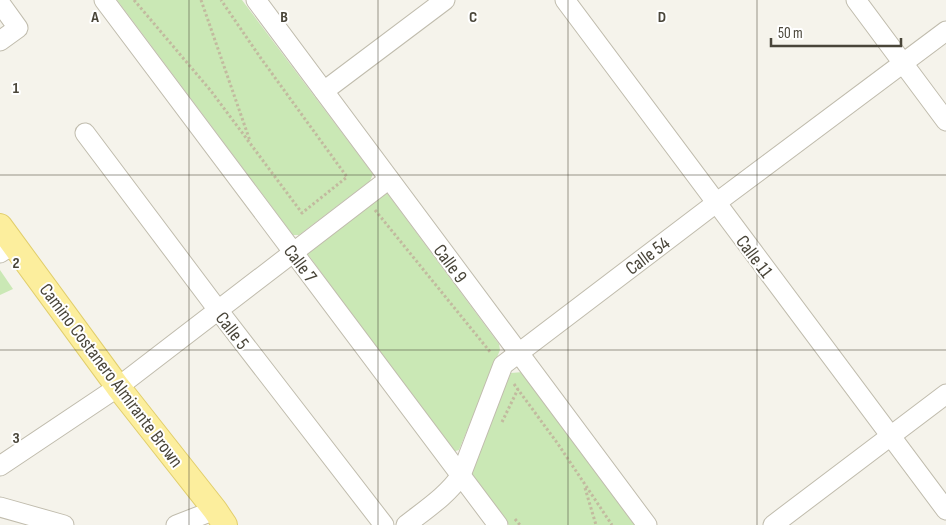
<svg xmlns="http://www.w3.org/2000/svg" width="946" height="525" viewBox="0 0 946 525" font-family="'Sofia Sans Condensed',sans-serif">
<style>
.green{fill:#cae8b5}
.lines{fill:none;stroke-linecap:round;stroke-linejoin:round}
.minor-casing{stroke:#c0bcad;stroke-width:21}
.major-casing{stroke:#e1ce6c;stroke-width:26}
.path{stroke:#c2ba9f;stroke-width:3;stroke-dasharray:2.5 2.5;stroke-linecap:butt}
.minor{stroke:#fff;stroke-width:19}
.major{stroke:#fcee9d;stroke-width:24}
.grid{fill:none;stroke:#494539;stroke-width:1;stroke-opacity:0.55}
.labels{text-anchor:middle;stroke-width:4;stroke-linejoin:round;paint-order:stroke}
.street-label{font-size:19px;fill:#494539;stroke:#fff}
.grid-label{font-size:16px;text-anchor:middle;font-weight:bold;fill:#494539;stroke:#fff;stroke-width:4;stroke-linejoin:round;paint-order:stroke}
</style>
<rect width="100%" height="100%" fill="#f5f3eb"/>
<!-- green -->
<g class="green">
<polygon points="117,0 242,0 373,174 370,181 299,235 293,235"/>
<polygon points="387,193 499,344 500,350 459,450 452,452 307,253 310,246"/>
<polygon points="0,270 13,289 0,295"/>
<polygon points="523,372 635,525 509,525 469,470 511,373"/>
</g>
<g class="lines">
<defs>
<g id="minor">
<polyline points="104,0 498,525"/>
<polyline points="256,0 647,525"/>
<polyline points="565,0 946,510"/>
<polyline points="856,0 946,121"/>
<polyline points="0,3 18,28 0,41"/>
<polyline points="324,91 445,0"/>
<polyline points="85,133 218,310 384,525"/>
<polyline points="0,253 14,244"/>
<polyline points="0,466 118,387 389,179"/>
<polyline points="0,507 64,525"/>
<polyline points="176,525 215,510"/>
<path d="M406 525C425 510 448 495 461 475L503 365 716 203 946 31"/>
<polyline points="773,525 946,394"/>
</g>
<polyline id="major" points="0,226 118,387 215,510 225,525"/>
</defs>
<!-- minor casing -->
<use href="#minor" class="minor-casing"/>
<!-- major casing -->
<use href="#major" class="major-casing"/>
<!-- path -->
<g class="path">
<polyline points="134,0 211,91 302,213 347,177 260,57 221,0"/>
<polyline points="201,0 250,141"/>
<polyline points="375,210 491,353"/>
<polyline points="514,384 558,444 612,525"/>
<polyline points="502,422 518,389"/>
<polyline points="585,488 596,525"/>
<polyline points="515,519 520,525"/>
</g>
<!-- minor -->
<use href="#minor" class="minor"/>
<!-- major -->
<use href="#major" class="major"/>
</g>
<!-- grid -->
<path class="grid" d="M189 0V525M378 0V525M568 0V525M757 0V525M0 175H946M0 350H946"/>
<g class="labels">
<!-- street labels -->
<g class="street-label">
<text transform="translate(647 255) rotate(-37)" y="7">Calle 54</text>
<text transform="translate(755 256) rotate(53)" y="7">Calle 11</text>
<text transform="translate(301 263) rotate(53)" y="7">Calle 7</text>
<text transform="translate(451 263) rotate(53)" y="7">Calle 9</text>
<text transform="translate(233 330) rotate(52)" y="7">Calle 5</text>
<text transform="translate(112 375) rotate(53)" y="7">Camino Costanero Almirante Brown</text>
</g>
</g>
<g class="grid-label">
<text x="95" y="22">A</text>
<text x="284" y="22">B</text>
<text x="473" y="22">C</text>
<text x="662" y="22">D</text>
<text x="16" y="93">1</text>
<text x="16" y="268">2</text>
<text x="16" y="443">3</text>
</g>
<!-- scale -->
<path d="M771 38v8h130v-8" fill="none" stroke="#494539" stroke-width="2.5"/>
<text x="778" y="38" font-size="15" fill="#494539" stroke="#ffffff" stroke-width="4" paint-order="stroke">50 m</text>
</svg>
